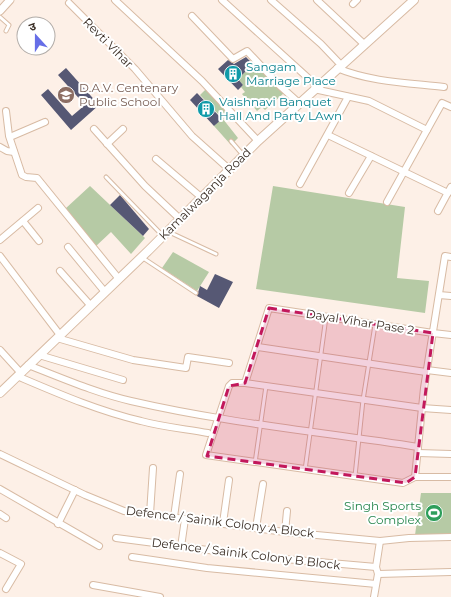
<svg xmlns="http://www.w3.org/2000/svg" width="451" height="597" viewBox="0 0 451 597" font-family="Montserrat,'Noto Sans Devanagari',sans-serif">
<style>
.green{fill:#b6caa5}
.building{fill:#565874}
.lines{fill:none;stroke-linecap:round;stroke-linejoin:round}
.service-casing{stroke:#d8bba4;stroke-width:5}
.minor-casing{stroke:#d8bba4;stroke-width:8}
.tertiary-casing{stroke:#d8bba4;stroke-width:9}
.secondary-casing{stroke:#d8bba4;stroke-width:10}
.service{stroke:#fff;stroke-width:3}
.minor{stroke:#fff;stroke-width:6}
.tertiary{stroke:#fff;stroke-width:7}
.secondary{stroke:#fff;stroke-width:8}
.marked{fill:#c2185b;fill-opacity:0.2;stroke:#c2185b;stroke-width:3;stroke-dasharray:8 5;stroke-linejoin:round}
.labels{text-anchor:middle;stroke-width:4;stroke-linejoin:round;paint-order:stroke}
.street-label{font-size:12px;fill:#3b2f26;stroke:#fff}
.culture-label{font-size:12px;fill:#0d838f;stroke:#fff;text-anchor:start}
.education-label{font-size:12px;fill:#785e54;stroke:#fff;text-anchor:start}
.leisure-label{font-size:12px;fill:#27864d;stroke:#fff;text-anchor:end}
</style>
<rect width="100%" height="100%" fill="#fdf0e7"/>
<!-- green -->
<g class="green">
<polygon points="254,63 284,93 265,110 262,107 257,111 242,94 245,92 241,87 243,85 238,79"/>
<polygon points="206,89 229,114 223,119 238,138 231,145 214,126 222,118 200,95"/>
<polygon points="90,186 145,238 131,254 111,232 95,247 65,209"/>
<polygon points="273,186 405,207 397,278 429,281 425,313 256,289"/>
<polygon points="173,252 209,272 197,291 162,268"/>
<polygon points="421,493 451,493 451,534 415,535"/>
</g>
<!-- building -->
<g class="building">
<polygon points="246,57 253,64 238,79 243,85 238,90 218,69 228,60 234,64"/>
<polygon points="66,68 99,105 71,130 41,95 48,89 72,116 85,105 58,75"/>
<polygon points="197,93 222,119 214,126 190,100"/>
<polygon points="120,195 149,229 143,236 110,205"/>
<polygon points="215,274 233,282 219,308 197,296 200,286 207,290"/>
</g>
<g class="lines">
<defs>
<g id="service">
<polyline points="0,17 9,25 6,31"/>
<polyline points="231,141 243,155"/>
<polyline points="106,177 163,236"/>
<polyline points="169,232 216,254"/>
<polyline points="143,258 196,293"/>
<polyline points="255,463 266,386"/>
<polyline points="305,470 326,317"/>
<polyline points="355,476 363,400 375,325"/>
</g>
<g id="minor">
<polyline points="115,0 202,81 258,141"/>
<polyline points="222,0 317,86"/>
<polyline points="271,0 321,44 341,65"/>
<polyline points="317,0 365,45"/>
<polyline points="69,3 135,69 192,136 229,169"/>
<polyline points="353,4 357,0"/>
<polyline points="192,16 233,59 247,51 279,85 299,103"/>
<path d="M337 68C370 82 409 83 444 87"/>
<polyline points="314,89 369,101 427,130"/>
<polyline points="6,111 9,136 22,175 26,177 37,178 119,279"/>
<polyline points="94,129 145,186 180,219"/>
<polyline points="328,135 448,193"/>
<polyline points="10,137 45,122"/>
<polyline points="107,144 123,129"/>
<polyline points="0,147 7,151 14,152"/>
<polyline points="156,159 201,197"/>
<polyline points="300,184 348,97"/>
<polyline points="349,193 371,156"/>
<polyline points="387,202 442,103 451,107"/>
<polyline points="438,211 451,187"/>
<polyline points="23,221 39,241"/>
<polyline points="0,240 38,208"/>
<polyline points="68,247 105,292"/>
<polyline points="0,256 60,335"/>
<polyline points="451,257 445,256 424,388 415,477 403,483 206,455 229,386 232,383 245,383 269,308 433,333 451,335"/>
<polyline points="60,271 91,306"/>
<polyline points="439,295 451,296"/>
<polyline points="57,338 133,360 186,368 188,357 229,363"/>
<polyline points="258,347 426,372"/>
<polyline points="0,350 20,372"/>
<polyline points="39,355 123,380"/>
<path d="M28 365C62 378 96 393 131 401 226 423 322 432 418 447"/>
<polyline points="427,370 451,373"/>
<path d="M17 376C57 393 98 411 141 421 163 427 186 429 208 433"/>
<polyline points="245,383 422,408 451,410"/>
<polyline points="418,453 451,454"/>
<polyline points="0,454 85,495 124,511 285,532 380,541 409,538 451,537"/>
<polyline points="415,477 451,477"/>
<polyline points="0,489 99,546"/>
<polyline points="0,514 6,518"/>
<polyline points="150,514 153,468"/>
<polyline points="174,517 180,474"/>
<polyline points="223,523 229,480"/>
<polyline points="58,524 75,490"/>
<polyline points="256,528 263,484"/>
<polyline points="285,532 287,511"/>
<polyline points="116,538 262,557 376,567"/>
<polyline points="181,547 185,519"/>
<polyline points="0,553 21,564 6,589"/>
<polyline points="132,557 207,568 376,584"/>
<polyline points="378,574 451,572"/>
<polyline points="93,585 160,597"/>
<polyline points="374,597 378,574 376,567 380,541"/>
</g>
<polyline id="tertiary" points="0,11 10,0"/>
<polyline id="secondary" points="0,393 149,250 258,141 414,0"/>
</defs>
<!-- service casing -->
<use href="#service" class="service-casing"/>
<!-- minor casing -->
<use href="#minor" class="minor-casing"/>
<!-- tertiary casing -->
<use href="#tertiary" class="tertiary-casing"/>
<!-- secondary casing -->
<use href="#secondary" class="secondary-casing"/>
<!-- service -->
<use href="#service" class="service"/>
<!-- minor -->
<use href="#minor" class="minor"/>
<!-- tertiary -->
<use href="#tertiary" class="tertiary"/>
<!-- secondary -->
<use href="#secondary" class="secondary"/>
</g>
<!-- marked area -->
<path class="marked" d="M269 308 433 333 415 477 406 483 207 456 229 386 245 383Z"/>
<!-- icons -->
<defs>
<symbol id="building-disc" viewBox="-11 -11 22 22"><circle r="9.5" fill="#0f9aa8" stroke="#fff"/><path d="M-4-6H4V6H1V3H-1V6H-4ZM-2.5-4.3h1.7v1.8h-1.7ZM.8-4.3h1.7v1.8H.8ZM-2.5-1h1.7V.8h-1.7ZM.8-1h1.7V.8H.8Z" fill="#fff"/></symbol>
<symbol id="school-disc" viewBox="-11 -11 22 22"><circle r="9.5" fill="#8d6e63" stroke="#fff"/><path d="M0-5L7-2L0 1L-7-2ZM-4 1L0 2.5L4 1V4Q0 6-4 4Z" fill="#fff"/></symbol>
<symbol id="stadium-disc" viewBox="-11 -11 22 22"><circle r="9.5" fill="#2e9e5b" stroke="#fff"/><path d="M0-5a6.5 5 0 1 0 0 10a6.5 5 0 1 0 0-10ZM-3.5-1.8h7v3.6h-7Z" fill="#fff"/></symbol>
</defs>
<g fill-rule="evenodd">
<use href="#building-disc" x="223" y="64" width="20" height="20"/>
<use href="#school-disc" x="56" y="85" width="20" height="20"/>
<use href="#building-disc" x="196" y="99" width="20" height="20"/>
<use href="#stadium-disc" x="424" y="503" width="20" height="20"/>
</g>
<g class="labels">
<!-- street labels -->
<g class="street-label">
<text transform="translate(108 43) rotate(45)" y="4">Revti Vihar</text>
<text transform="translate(205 194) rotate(-45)" y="4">Kamalwaganja Road</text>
<text transform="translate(360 322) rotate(9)" y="4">Dayal Vihar Pase 2</text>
<text transform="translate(220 522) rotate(7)" y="4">Defence / Sainik Colony A Block</text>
<text transform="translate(246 554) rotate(7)" y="4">Defence / Sainik Colony B Block</text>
</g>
<!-- culture labels -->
<g class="culture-label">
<text x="246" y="71">Sangam<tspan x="246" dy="14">Marriage Place</tspan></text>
<text x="219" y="106">Vaishnavi Banquet<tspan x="219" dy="14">Hall And Party LAwn</tspan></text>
</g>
<!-- education labels -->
<g class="education-label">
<text x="79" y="92">D.A.V. Centenary<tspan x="79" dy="14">Public School</tspan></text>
</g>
<!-- leisure labels -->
<g class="leisure-label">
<text x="421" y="510">Singh Sports<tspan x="421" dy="14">Complex</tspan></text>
</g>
</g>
<!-- north arrow -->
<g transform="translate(36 36) rotate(339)"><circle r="19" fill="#ffffff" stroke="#b1aca8"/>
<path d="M0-3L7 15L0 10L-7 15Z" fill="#666ee7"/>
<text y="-6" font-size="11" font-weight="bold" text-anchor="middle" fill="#3b2f26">उ</text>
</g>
</svg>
